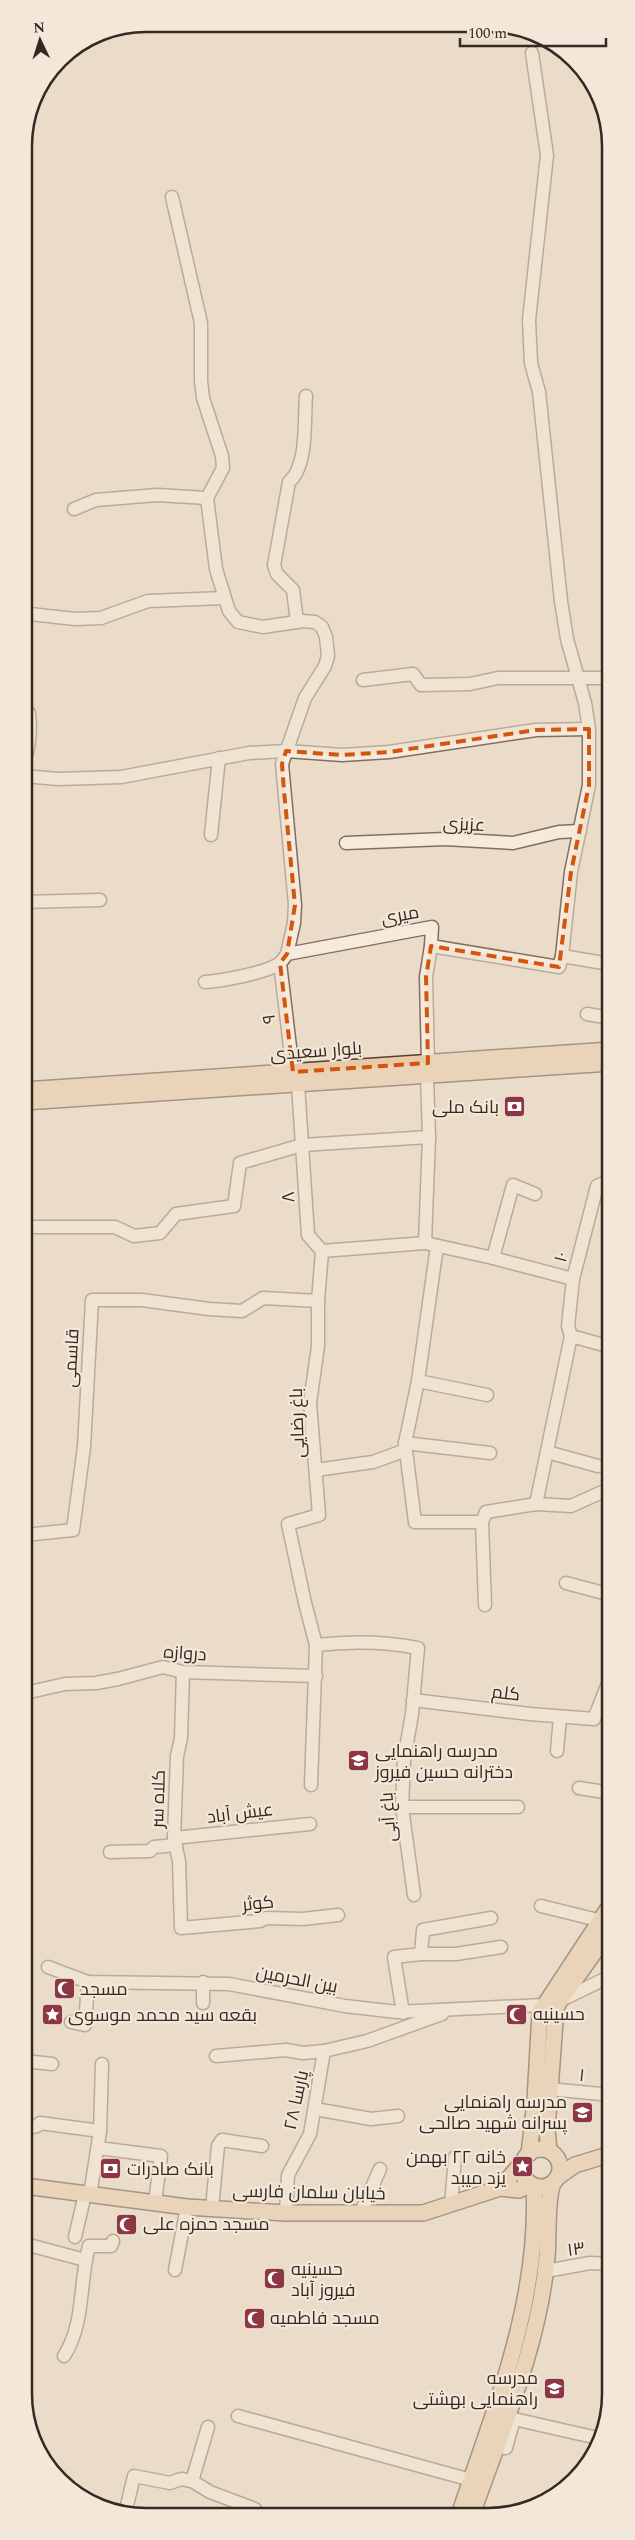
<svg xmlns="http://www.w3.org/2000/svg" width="635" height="2540" viewBox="0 0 635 2540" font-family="Spectral,Cairo,serif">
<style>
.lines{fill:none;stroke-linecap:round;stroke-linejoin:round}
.minor-casing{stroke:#846e60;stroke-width:15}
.major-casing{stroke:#523e33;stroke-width:18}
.minor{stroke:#f5eadc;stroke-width:12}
.major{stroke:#e8caa6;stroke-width:15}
.marked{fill:none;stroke:#d6540e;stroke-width:4;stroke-dasharray:10 6;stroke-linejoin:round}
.labels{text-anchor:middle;stroke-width:4.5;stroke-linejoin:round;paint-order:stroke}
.street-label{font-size:18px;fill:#362922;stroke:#f2e7d8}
.poi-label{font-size:18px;fill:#362922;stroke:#f2e7d8;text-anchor:start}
.rim{fill:none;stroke:#362922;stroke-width:2.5}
</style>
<rect width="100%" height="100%" fill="#eadcc9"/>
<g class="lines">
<defs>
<g id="minor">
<polyline points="532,53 547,155 529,320 531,363 539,392 561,601 567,639 585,703 589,729 589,785 571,872 562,956"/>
<polyline points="172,197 201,323 201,381 203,398 222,456 223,468 207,498 216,569 229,611 238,622 263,627 303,621 315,622 322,627 326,637 328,656 325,666 305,698 282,764 295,905 294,923 287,954"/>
<polyline points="74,509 96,500 157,495 207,498"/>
<polyline points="30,614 75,619 101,618 148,601 224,598"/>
<path d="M297 622 293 590 277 574 274 565 289 482C308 466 304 421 306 396"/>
<polyline points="363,680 413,674 421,685 470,684 498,678 610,678"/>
<path d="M24 711 29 713C31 730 30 746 24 762"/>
<polyline points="24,776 58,779 121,777 249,753 286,751 342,755 389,752 536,730 589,729"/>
<polyline points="211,835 219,758"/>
<polyline points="346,843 445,839 513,843 559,832 580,831"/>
<polyline points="24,902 100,900"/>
<polyline points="280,963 293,1072"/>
<path d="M205 982C221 981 267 973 280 963 282 961 285 957 287 954L432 927 431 946 559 967 562 956 610 964"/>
<polyline points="587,1014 610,1018"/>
<polyline points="428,1063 426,977 431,946"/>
<polyline points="298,1085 308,1235 322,1251 318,1301 318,1346 310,1403 319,1515 288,1524 305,1603 316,1645 311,1785"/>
<polyline points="24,1227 115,1227 134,1236 160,1233 176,1214 234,1206 240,1163 302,1145 429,1137"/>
<polyline points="425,1243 429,1137 427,1075"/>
<polyline points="437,1246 418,1381 405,1443 415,1522 482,1522 486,1512 536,1504"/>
<polyline points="322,1251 425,1243 493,1258 513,1185 535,1194"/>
<polyline points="493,1258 573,1279 597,1186 606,1182 611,1169"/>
<polyline points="573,1279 568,1326 571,1336 536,1504 571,1506 602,1492 611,1495"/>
<polyline points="571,1336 611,1347"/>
<polyline points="418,1381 487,1395"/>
<polyline points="405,1443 490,1453"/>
<polyline points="547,1452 598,1466"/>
<polyline points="316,1470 373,1462 406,1450"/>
<polyline points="482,1522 485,1605"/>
<polyline points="25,1535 73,1530 84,1447 92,1300 142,1300 209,1309 242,1311 263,1298 318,1301"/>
<polyline points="566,1583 611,1595"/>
<path d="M316 1645C351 1641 383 1641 418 1648L412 1714 404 1760 402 1807 414 1895"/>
<polyline points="183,1672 181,1738 177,1756 174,1838 179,1861 181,1928 260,1921 266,1918 303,1919 338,1915"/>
<polyline points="25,1693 65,1684 96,1683 118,1679 163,1667 183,1672 316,1676"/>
<polyline points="413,1700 530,1714 594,1719 611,1676"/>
<polyline points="557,1751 560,1717"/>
<polyline points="579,1788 611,1793"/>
<polyline points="402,1807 518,1807"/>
<polyline points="174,1838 310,1824"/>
<polyline points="110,1852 150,1851 154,1847 176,1845"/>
<polyline points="25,1864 26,1863"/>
<polyline points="541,1906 602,1921"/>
<polyline points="491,1918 423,1930 421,1954 456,1954 501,1947"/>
<polyline points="48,1967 88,1982 229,1984 345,2006 397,2012 543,2005"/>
<polyline points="559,2001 611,1976"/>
<polyline points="203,2003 203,1982"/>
<polyline points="403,2013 394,1957 421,1954"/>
<polyline points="71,2022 85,2025 88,1982"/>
<polyline points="216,2056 286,2050 303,2053 324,2051 367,2041 442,2014"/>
<polyline points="25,2061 52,2064"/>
<polyline points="549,2089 611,2095"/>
<polyline points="315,2109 371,2119 398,2116"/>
<polyline points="29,2128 37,2126 40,2123 100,2131"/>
<polyline points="98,2148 161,2156 155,2202"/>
<polyline points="90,2195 100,2131 102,2064"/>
<polyline points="451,2205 455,2157"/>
<polyline points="212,2208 218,2146 222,2140 262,2146"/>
<polyline points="361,2212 380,2169"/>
<polyline points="286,2213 288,2175 310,2134 324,2051"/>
<polyline points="75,2237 85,2194"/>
<polyline points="25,2244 85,2260"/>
<polyline points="175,2270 187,2207"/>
<polyline points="546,2271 590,2263 611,2264"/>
<path d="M64 2356C85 2323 79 2283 89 2246H111L113 2241"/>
<polyline points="238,2416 471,2480"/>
<polyline points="497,2447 506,2448 514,2419 602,2439"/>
<polyline points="192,2481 208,2427"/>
<polyline points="125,2514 134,2476 170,2483 181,2479 192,2481 210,2492 255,2509"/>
</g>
<g id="major">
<polyline points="24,1090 610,1050"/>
<polyline points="24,1102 611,1063"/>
<circle cx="541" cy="2168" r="19"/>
<polyline points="549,2151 547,2129 556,2009 559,2002 611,1929"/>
<polyline points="529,2154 535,2101 540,2012 611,1904"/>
<polyline points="558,2177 575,2165 611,2154"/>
<polyline points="25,2186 187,2207 286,2213 423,2213 500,2188 523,2162"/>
<polyline points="500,2188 519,2190 531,2184"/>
<path d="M459 2515C495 2407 540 2301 534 2186"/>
<path d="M472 2515C501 2431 539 2347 547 2257 549 2240 546 2194 554 2182"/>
</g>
</defs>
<!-- minor casing -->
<use href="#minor" class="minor-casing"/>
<!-- major casing -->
<use href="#major" class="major-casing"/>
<!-- minor -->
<use href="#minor" class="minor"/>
<!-- major -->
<use href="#major" class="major"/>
</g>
<!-- marked area -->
<path d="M0 0H635V2540H0ZM589 729V785L571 872 559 967 431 946 426 977 428 1063 293 1072 280 963 287 954 295 905 284 791 282 764 286 751 342 755 389 752 536 730Z" fill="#eadcc9" fill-opacity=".55" fill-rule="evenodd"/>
<path class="marked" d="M589 729V785L571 872 559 967 431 946 426 977 428 1063 293 1072 280 963 287 954 295 905 284 791 282 764 286 751 342 755 389 752 536 730Z"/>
<!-- icons -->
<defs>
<symbol id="bank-square" viewBox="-11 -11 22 22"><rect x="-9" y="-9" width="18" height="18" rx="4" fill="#8c3743" stroke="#f2e7d8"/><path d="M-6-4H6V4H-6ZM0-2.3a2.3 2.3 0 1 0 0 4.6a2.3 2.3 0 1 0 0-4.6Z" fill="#fff"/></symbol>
<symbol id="school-square" viewBox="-11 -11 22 22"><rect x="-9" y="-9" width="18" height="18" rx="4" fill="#8c3743" stroke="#f2e7d8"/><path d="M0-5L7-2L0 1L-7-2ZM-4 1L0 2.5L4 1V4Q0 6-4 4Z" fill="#fff"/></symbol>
<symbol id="mosque-square" viewBox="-11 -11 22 22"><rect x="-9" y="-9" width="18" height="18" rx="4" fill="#8c3743" stroke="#f2e7d8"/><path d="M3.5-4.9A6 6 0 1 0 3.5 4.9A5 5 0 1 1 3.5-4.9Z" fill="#fff"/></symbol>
<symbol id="sight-square" viewBox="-11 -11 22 22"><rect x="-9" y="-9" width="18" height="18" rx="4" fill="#8c3743" stroke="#f2e7d8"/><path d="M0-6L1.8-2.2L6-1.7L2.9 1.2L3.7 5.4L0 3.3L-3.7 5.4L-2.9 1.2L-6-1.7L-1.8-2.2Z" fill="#fff"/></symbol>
</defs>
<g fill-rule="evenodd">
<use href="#bank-square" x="502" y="1094" width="25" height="25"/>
<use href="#school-square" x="346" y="1748" width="25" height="25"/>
<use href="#mosque-square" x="52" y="1976" width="25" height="25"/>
<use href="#mosque-square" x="504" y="2002" width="25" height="25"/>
<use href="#sight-square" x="40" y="2002" width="25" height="25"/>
<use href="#school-square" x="570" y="2100" width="25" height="25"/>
<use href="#sight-square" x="510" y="2154" width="25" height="25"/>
<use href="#bank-square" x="98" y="2156" width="25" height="25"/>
<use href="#mosque-square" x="114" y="2212" width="25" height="25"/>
<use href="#mosque-square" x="262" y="2266" width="25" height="25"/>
<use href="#mosque-square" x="242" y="2306" width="25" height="25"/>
<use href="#school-square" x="542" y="2376" width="25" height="25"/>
</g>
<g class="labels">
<!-- street labels -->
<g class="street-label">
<text transform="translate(464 824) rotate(3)" y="6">عزیزی</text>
<text transform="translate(400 915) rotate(-10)" y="6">میری</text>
<text transform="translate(269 1019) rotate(-97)" y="6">۹</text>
<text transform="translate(316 1051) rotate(-4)" y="6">بلوار سعیدی</text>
<text transform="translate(288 1197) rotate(-94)" y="6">۸</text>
<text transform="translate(561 1257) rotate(-76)" y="6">۱۰</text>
<text transform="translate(71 1358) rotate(-87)" y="6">قاسمی</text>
<text transform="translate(297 1423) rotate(-92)" y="6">باغ رضایی</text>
<text transform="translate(185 1653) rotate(4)" y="6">دروازه</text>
<text transform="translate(506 1693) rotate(7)" y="6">کلم</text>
<text transform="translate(158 1799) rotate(-88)" y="6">کلاه سر</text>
<text transform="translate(240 1813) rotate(-7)" y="6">عیش آباد</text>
<text transform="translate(388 1817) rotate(-94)" y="6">باغ آبی</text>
<text transform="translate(258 1903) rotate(-6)" y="6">کوثر</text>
<text transform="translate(297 1979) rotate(11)" y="6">بین الحرمین</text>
<text transform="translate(582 2075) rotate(6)" y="6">۱</text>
<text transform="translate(296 2100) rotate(-78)" y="6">پارسا ۲۸</text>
<text transform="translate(309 2192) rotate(1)" y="6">خیابان سلمان فارسی</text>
<text transform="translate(576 2249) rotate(-7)" y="6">۱۳</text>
</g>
<!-- poi labels -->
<g class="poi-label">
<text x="499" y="1113" text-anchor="end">بانک ملی</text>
<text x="375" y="1757">مدرسه راهنمایی<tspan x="375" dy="21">دخترانه حسین فیروز</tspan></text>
<text x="80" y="1995">مسجد</text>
<text x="533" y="2020">حسینیه</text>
<text x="68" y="2021">بقعه سید محمد موسوی</text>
<text x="567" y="2108" text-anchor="end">مدرسه راهنمایی<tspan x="567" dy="21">پسرانه شهید صالحی</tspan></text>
<text x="506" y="2163" text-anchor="end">خانه ۲۲ بهمن<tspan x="506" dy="21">یزد میبد</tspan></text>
<text x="127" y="2175">بانک صادرات</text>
<text x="143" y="2230">مسجد حمزه علی</text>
<text x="291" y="2275">حسینیه<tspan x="291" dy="21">فیروز آباد</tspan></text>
<text x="270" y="2324">مسجد فاطمیه</text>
<text x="538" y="2384" text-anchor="end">مدرسه<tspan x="538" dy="21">راهنمایی بهشتی</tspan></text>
</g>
</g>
<!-- crop -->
<path d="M0 0H635V2540H0ZM146 32H488A114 114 0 0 1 602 146V2394A114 114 0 0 1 488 2508H146A114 114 0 0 1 32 2394V146A114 114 0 0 1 146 32Z" fill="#f2e7d8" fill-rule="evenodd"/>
<path class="rim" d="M146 32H488A114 114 0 0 1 602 146V2394A114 114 0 0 1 488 2508H146A114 114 0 0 1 32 2394V146A114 114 0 0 1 146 32Z"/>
<!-- north arrow -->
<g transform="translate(40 40) rotate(356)" stroke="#f2e7d8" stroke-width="4" paint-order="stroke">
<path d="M0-4L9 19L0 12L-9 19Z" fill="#362922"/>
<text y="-8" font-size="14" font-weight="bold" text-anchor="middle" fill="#362922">N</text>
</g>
<!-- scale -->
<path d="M460 38v8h146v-8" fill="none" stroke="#362922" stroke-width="2.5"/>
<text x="468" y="38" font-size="15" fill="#362922" stroke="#f2e7d8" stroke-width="4" paint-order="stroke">100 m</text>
</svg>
